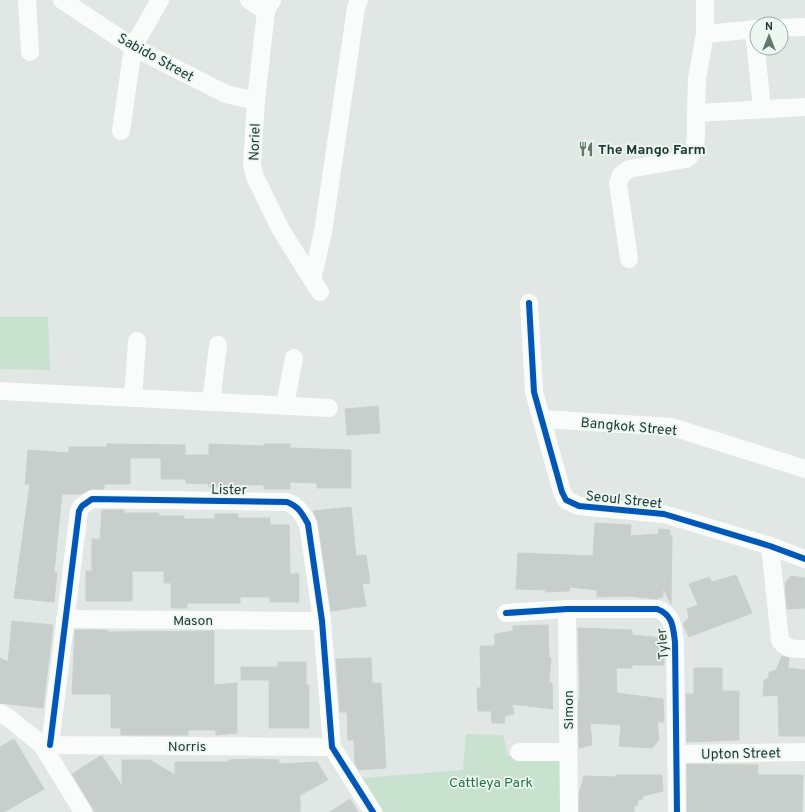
<svg xmlns="http://www.w3.org/2000/svg" width="805" height="812" viewBox="0 0 805 812" font-family="Overpass,sans-serif">
<style>
.green{fill:#c8e2cf}
.building{fill:#c7cecb;stroke:#c9d0cd}
.lines{fill:none;stroke-linecap:round;stroke-linejoin:round}
.minor{stroke:#fafbfb;stroke-width:18}
.cycleway-casing{stroke:#edf7f1;stroke-width:8}
.cycleway{stroke:#0057b8;stroke-width:6}
.labels{text-anchor:middle;stroke-width:3.5;stroke-linejoin:round;paint-order:stroke}
.street-label{font-size:14px;fill:#1e3a31;stroke:#edf7f1}
.poi-label{font-size:14px;font-weight:bold;fill:#1e3a31;stroke:#edf7f1;text-anchor:start}
.park-label{font-size:14px;fill:#267340;stroke:#edf7f1}
</style>
<rect width="100%" height="100%" fill="#e0e7e4"/>
<!-- green -->
<g class="green">
<polygon points="0,317 48,317 50,370 0,369"/>
<polygon points="466,734 503,735 508,756 564,756 565,812 384,812 362,778 463,770"/>
</g>
<!-- building -->
<g class="building">
<polygon points="378,406 380,433 347,435 345,409"/>
<polygon points="107,444 185,445 185,455 209,455 209,444 264,446 264,444 290,444 290,448 351,450 351,488 317,488 317,483 290,482 290,489 264,489 264,485 236,485 236,487 209,487 209,484 186,483 186,479 161,479 161,458 130,458 130,484 104,484 104,489 92,489 81,494 62,494 54,572 57,573 54,602 14,598 30,484 25,484 28,450 69,453 69,447 107,447"/>
<polygon points="351,507 356,556 366,555 370,583 362,584 366,606 331,611 318,522 313,511"/>
<polygon points="102,510 124,510 124,513 159,513 159,516 184,516 184,519 215,519 215,514 238,514 238,518 270,518 270,525 289,525 290,574 299,574 299,602 270,602 270,597 240,597 240,603 187,603 187,608 171,608 171,583 164,583 164,571 132,571 132,601 86,601 86,571 92,571 92,539 100,539"/>
<polygon points="595,523 631,525 630,536 658,534 659,529 670,530 670,536 672,536 671,604 663,588 663,597 657,599 629,596 597,597 597,590 570,587 569,591 545,592 546,590 516,589 518,553 593,556"/>
<polygon points="736,575 752,613 689,637 683,624 689,617 687,609 698,605 689,584 709,577 712,582"/>
<polygon points="791,576 805,578 805,608 787,609 785,583"/>
<polygon points="12,621 53,625 43,708 0,703 0,658 8,662"/>
<polygon points="548,625 549,657 551,658 549,683 552,683 553,709 512,704 514,714 505,716 504,723 492,723 491,711 478,711 477,688 481,688 480,646 495,646 495,634 513,631 513,626"/>
<polygon points="578,628 632,630 632,635 664,638 664,665 632,665 632,668 616,668 617,693 663,699 664,722 657,722 659,740 652,748 619,746 621,725 590,723 592,745 579,748 578,708 580,693"/>
<polygon points="75,630 108,630 108,632 214,631 214,685 237,683 237,733 216,735 216,730 188,730 188,735 121,735 121,728 111,728 111,694 72,694"/>
<polygon points="782,656 789,658 788,668 805,670 805,736 779,736 778,695 763,696 764,680 769,678 769,672 776,670"/>
<polygon points="371,658 372,683 381,683 386,768 359,770 355,764 354,740 348,740 347,712 340,712 336,659"/>
<polygon points="278,662 306,662 306,685 309,685 309,728 269,728 269,680 241,680 241,667 278,667"/>
<polygon points="694,668 722,668 722,691 739,691 739,740 687,742 686,694 694,694"/>
<polygon points="14,739 44,789 4,812 0,812 0,747"/>
<polygon points="100,756 102,756 122,786 122,760 150,760 175,775 175,762 229,762 229,760 254,759 279,760 279,764 317,762 328,780 300,795 300,812 95,812 72,774"/>
<polygon points="687,764 758,765 758,775 803,775 802,812 687,812"/>
<polygon points="616,775 662,775 663,791 643,796 643,799 638,800 637,806 634,805 634,812 579,812 579,794 584,776 616,777"/>
<polygon points="350,799 358,812 330,812"/>
</g>
<g class="lines">
<!-- minor -->
<g class="minor">
<polyline points="27,0 30,52"/>
<polyline points="62,0 133,47 226,94 256,101"/>
<polyline points="249,0 266,11"/>
<polyline points="272,0 266,11 256,101 252,164 255,177 281,230 320,292"/>
<polyline points="705,0 705,34 697,78 696,113 805,107"/>
<polyline points="781,28 805,27"/>
<polyline points="754,29 762,109"/>
<polyline points="705,34 757,29"/>
<polyline points="121,131 133,47 160,0"/>
<path d="M629 259 618 183 621 175 629 169 686 159C700 149 695 128 696 113"/>
<polyline points="312,280 323,232 356,8 359,0"/>
<polyline points="529,303 534,392 562,492 566,500 579,506 664,514 770,546 805,559"/>
<polyline points="0,391 329,408"/>
<polyline points="133,398 137,341"/>
<polyline points="211,402 218,345"/>
<polyline points="285,405 294,358"/>
<polyline points="542,419 672,427 805,469"/>
<path d="M770 546 780 640C786 650 795 649 805 649"/>
<polyline points="567,609 569,812"/>
<path d="M506 613 567 609H657C673 615 673 627 675 642L677 812"/>
<polyline points="65,619 322,621"/>
<polyline points="0,713 10,719 42,745 83,812"/>
<polyline points="42,745 332,747"/>
<path d="M50 745 79 511 82 506 92 499 287 502C298 506 302 513 308 524L322 621 332 747 373 812"/>
<polyline points="519,752 568,752"/>
<polyline points="676,754 805,752"/>
</g>
<defs>
<g id="cycleway">
<polyline points="529,303 534,392 562,492 566,500 579,506 664,514 770,546 805,559"/>
<path d="M506 613 567 609H657C673 615 673 627 675 642L677 812"/>
<path d="M50 745 79 511 82 506 92 499 287 502C298 506 302 513 308 524L322 621 332 747 373 812"/>
</g>
</defs>
<!-- cycleway casing -->
<use href="#cycleway" class="cycleway-casing"/>
<!-- cycleway -->
<use href="#cycleway" class="cycleway"/>
</g>
<!-- icons -->
<defs>
<symbol id="restaurant-bare" viewBox="-9 -9 18 18"><path d="M-5-6h1v4h1v-4h1v4h1v-4h1v5L-1.5 .5V6h-2V.5L-5-1ZM5-6V6H3V1.5H1.5Q1.5-4 5-6Z" fill="#627770" stroke="#edf7f1" stroke-width="2.5" paint-order="stroke"/></symbol>
</defs>
<g fill-rule="evenodd">
<use href="#restaurant-bare" x="575" y="138" width="22" height="22"/>
</g>
<g class="labels">
<!-- street labels -->
<g class="street-label">
<text transform="translate(156 57) rotate(29)" y="5">Sabido Street</text>
<text transform="translate(254 142) rotate(-88)" y="5">Noriel</text>
<text transform="translate(629 426) rotate(5)" y="5">Bangkok Street</text>
<text transform="translate(229 489) rotate(1)" y="5">Lister</text>
<text transform="translate(624 499) rotate(6)" y="5">Seoul Street</text>
<text x="193" y="625">Mason</text>
<text transform="translate(662 644) rotate(-95)" y="5">Tyler</text>
<text transform="translate(568 710) rotate(-90)" y="5">Simon</text>
<text x="187" y="751">Norris</text>
<text transform="translate(741 753) rotate(-1)" y="5">Upton Street</text>
</g>
<!-- poi labels -->
<g class="poi-label">
<text x="598" y="154">The Mango Farm</text>
</g>
<!-- park labels -->
<g class="park-label">
<text x="491" y="787">Cattleya Park</text>
</g>
</g>
<!-- north arrow -->
<g transform="translate(769 36)"><circle r="19" fill="#edf7f1" stroke="#9aaba4"/>
<path d="M0-3L7 15L0 10L-7 15Z" fill="#627770"/>
<text y="-6" font-size="11" font-weight="bold" text-anchor="middle" fill="#1e3a31">N</text>
</g>
</svg>
